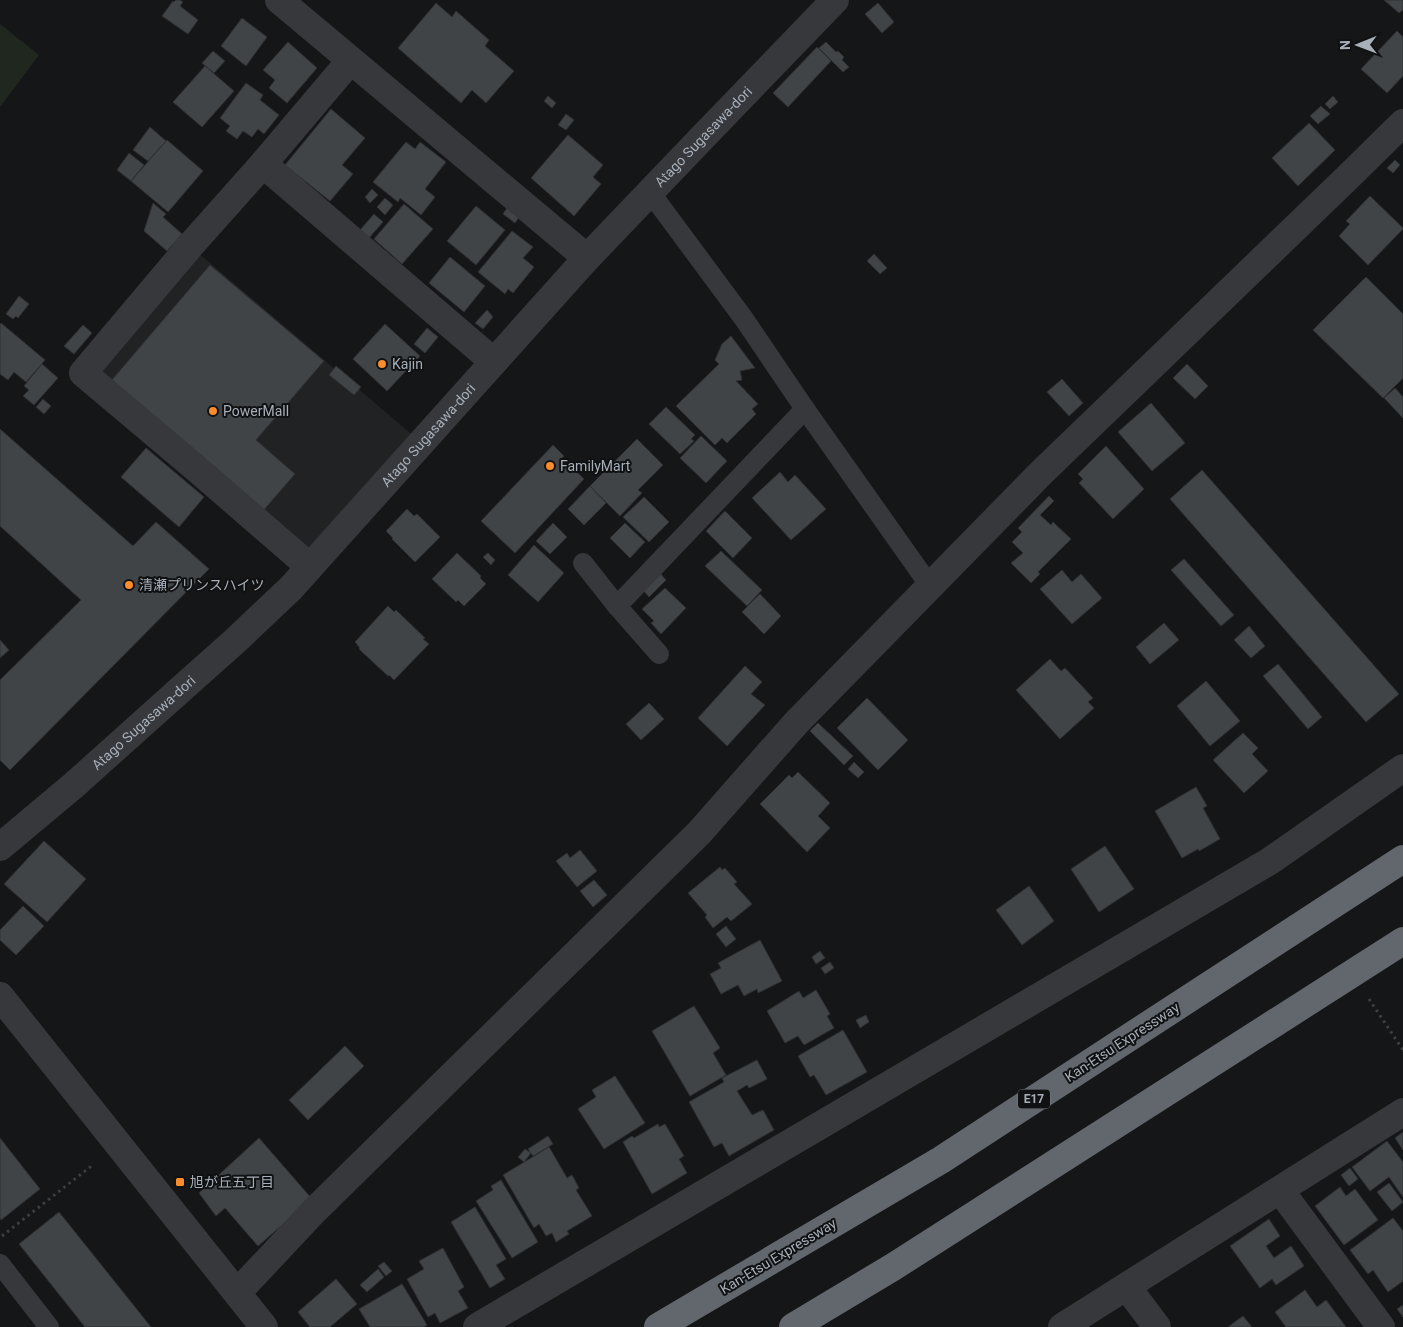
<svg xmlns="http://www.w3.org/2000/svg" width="1403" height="1327" viewBox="0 0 1403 1327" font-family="Roboto,'Noto Sans JP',sans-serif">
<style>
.built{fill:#212224}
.green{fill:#1f271f}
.building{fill:#414447;stroke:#2f3033}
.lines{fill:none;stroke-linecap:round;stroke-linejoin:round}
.path{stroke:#3c3f43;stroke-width:3;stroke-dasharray:2.5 4;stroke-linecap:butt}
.service{stroke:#36383c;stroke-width:20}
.minor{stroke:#36383c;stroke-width:28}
.tertiary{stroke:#36383c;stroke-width:28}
.motorway{stroke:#62676e;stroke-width:28}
.poi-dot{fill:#f98c2c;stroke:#101112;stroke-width:2}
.labels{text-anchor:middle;stroke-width:4;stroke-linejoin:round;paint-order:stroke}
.shield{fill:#101112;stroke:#7a8086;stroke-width:1}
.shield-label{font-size:12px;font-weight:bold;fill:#a7afb8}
.street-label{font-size:14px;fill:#a7afb8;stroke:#101112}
.poi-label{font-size:14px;fill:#a7afb8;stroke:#101112;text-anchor:start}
</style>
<rect width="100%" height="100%" fill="#151617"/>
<!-- built -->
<polygon class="built" points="190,246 422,443 309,566 83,373"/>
<!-- green -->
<polygon class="green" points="0,24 39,55 0,107"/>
<!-- building -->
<g class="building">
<polygon points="176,0 180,0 183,2 180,6 198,20 188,34 162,16 173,1 174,2"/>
<polygon points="1384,0 1403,0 1403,10 1399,13"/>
<polygon points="436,3 452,17 456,11 489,40 485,46 514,71 486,103 472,90 461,103 398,48"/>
<polygon points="878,3 894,22 882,33 865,14"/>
<polygon points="242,18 267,37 246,66 221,46"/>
<polygon points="1397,31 1403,37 1403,76 1387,93 1361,69"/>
<polygon points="288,42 317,68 287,103 269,88 275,80 263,70"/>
<polygon points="826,42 836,52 838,51 844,57 842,60 849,67 843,72 819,48"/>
<polygon points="817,47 831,61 788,107 773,93"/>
<polygon points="213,51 225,61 214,73 202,63"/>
<polygon points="205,66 234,91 202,127 173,102"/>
<polygon points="246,83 263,95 260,100 279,115 264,134 258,129 252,137 243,131 237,139 226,131 230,126 220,118"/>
<polygon points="548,96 556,103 552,108 544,101"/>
<polygon points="1333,96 1338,102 1330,109 1325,104"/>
<polygon points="1321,106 1330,114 1318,124 1310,116"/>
<polygon points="331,109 365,138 342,165 353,174 330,201 285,165"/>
<polygon points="566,114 574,120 566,130 558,125"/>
<polygon points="1309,123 1335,150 1298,186 1272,158"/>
<polygon points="150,127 166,141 148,161 133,150"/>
<polygon points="568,135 603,165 593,177 601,184 574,216 531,178"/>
<polygon points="167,140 203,171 168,212 131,181"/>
<polygon points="406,142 415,149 420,142 446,162 425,189 435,197 421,215 400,198 398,202 373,182"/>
<polygon points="129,153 144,165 131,181 117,170"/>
<polygon points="1395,160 1400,165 1393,173 1387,168"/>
<polygon points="372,189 378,195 370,203 365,197"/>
<polygon points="1370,196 1403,228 1403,229 1368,265 1339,236 1350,224 1346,221"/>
<polygon points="385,198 393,205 385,215 377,207"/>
<polygon points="153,203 166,214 163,217 182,234 167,251 144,231"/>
<polygon points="404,204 433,229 402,264 374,239"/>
<polygon points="476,206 505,230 476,265 447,241"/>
<polygon points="507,208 519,217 515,223 503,214"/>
<polygon points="374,214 383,222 369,238 360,230"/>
<polygon points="512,231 533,247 523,258 534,267 513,293 508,289 505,294 478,272"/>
<polygon points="874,254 887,268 880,274 867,261"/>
<polygon points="450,257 485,286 464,312 429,283"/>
<polygon points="210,265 324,361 256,440 295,474 262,512 111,381"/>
<polygon points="1366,277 1403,314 1403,378 1383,398 1313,330"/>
<polygon points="19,296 29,304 18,318 16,316 13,319 6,314"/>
<polygon points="487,310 493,317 483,329 475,323"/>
<polygon points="1,323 45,360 26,382 14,372 8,380 0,374 0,325"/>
<polygon points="385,324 420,356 387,391 353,359"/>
<polygon points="83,325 92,333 74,354 64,346"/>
<polygon points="427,328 438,337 425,353 414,344"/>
<polygon points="731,336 755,368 740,371 742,380 736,381 758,404 752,409 756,414 727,443 722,438 715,445 676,406 719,364 715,360 722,344"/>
<polygon points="42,364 58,378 34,405 23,396 29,390 24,386"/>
<polygon points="1187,364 1208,386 1195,399 1173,378"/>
<polygon points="336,366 361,387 354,395 329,375"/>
<polygon points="1062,379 1083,403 1069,416 1047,392"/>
<polygon points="1395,388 1403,397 1403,418 1384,398"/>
<polygon points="43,399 51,406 44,414 36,407"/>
<polygon points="1151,403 1185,443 1152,471 1118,432"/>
<polygon points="666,407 695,435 691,439 694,441 680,454 649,424"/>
<polygon points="0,429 133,546 156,522 209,569 10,770 0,760 0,680 81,600 0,526"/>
<polygon points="701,436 727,461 706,483 680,458"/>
<polygon points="637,439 663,465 638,490 642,493 620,516 590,486"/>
<polygon points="553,445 564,456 562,458 584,479 515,553 481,521"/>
<polygon points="1106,446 1144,489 1113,519 1079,483 1083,479 1078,474"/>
<polygon points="146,448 204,497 179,527 121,477"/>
<polygon points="1202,470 1399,694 1366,722 1170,499"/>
<polygon points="780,472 788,482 795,475 826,509 791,540 752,498"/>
<polygon points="590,486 606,503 584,525 568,509"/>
<polygon points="1049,496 1054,501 1040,515 1051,525 1053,522 1071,539 1038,572 1040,574 1031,583 1011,563 1023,553 1012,542 1022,532 1018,528"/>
<polygon points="644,497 669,522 649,542 623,517"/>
<polygon points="407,509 414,516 417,514 440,537 415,562 392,539 393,538 386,531"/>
<polygon points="725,511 752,538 733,558 706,531"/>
<polygon points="553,523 567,537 550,554 536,541"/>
<polygon points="625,523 645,542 630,558 610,538"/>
<polygon points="534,545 564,573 538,602 508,575"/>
<polygon points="721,551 762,590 747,606 705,566"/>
<polygon points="457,553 481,576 480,578 486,584 464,606 458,600 456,602 432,579"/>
<polygon points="488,553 495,560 491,565 483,557"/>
<polygon points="1184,559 1234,615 1221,626 1171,570"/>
<polygon points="1062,570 1072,582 1081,574 1102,598 1072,624 1040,589"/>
<polygon points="660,573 666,580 649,597 643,590"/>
<polygon points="665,588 686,608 661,634 651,623 654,621 642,609"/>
<polygon points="760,594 781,616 764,634 742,612"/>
<polygon points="388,606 394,612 396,610 425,638 423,639 429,644 394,680 389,675 388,676 359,649 360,648 355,642"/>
<polygon points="1164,623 1179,640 1150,664 1136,647"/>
<polygon points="1249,626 1265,646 1251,658 1234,640"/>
<polygon points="0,640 9,650 0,658"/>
<polygon points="1050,659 1061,671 1065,668 1093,698 1088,702 1094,708 1060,739 1016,690"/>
<polygon points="1278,664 1322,717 1308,729 1263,676"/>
<polygon points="745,666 762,682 751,694 765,705 727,746 698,718"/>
<polygon points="1206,681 1240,721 1210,746 1177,706"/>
<polygon points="867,698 908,740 878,770 837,728"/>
<polygon points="649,703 664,719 641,740 626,724"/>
<polygon points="818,723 853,756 844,765 810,731"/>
<polygon points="1243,733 1258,748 1252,754 1268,771 1244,793 1213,760"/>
<polygon points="854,762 864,772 858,778 848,769"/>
<polygon points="798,772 830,803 818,816 830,828 807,852 760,804 789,775 792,778"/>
<polygon points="1196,787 1207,806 1203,808 1220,839 1199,851 1198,849 1182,858 1155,811"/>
<polygon points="44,841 86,879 47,922 4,884"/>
<polygon points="1105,846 1134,889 1099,912 1071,869"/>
<polygon points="580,850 597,871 577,887 556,861 567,853 570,858"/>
<polygon points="720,867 722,870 725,868 737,882 734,884 752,904 731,921 727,917 713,928 705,917 707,915 688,893"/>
<polygon points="594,880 607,895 593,907 580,891"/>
<polygon points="1029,886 1054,921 1022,945 996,910"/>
<polygon points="23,906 44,926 16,955 0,940 0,930"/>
<polygon points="726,926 736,939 726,947 716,934"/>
<polygon points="760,940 782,981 758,993 757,989 744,996 738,985 721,994 710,974 721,968 718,963"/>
<polygon points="820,951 825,958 816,964 812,957"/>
<polygon points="830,962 834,968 825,974 821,968"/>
<polygon points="816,990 830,1014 827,1016 834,1028 804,1045 798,1036 785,1043 767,1011 799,991 803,998"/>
<polygon points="694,1006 720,1048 713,1053 726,1075 690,1096 652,1031"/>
<polygon points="866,1015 869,1022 860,1028 856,1020"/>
<polygon points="843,1030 867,1072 826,1095 814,1075 810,1077 798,1056"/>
<polygon points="345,1046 364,1066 308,1120 289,1100"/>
<polygon points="757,1060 767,1079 749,1088 747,1085 737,1091 752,1115 763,1110 774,1130 729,1156 722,1143 714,1147 689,1102 724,1082 722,1078"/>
<polygon points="615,1076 645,1123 604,1149 578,1109 596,1097 592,1090"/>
<polygon points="658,1124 659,1127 665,1124 684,1156 679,1159 687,1173 652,1194 623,1142 632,1136 634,1138"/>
<polygon points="1403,1132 1403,1150 1395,1138"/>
<polygon points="548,1136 553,1144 533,1156 528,1149"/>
<polygon points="0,1138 40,1189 1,1220 0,1218"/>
<polygon points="259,1138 312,1199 258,1246 225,1208 216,1216 199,1193"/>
<polygon points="1387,1141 1403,1162 1403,1197 1389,1177 1370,1191 1352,1167"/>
<polygon points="549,1147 567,1178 572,1175 579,1188 576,1190 592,1216 567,1231 569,1234 556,1242 552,1233 546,1236 539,1224 534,1228 503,1175"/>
<polygon points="525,1149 531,1153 524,1162 518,1157"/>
<polygon points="1350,1168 1358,1179 1349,1186 1341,1175"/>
<polygon points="501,1180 538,1242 512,1258 476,1201 493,1190 491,1186"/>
<polygon points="1389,1183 1403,1202 1392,1211 1377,1192"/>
<polygon points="1340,1187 1346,1196 1355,1189 1378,1220 1344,1245 1315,1206"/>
<polygon points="475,1207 506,1259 496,1265 505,1279 490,1288 451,1222"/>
<polygon points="59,1212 151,1327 85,1327 19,1244"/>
<polygon points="1393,1218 1403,1231 1403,1281 1388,1292 1373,1270 1368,1274 1350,1250"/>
<polygon points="1269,1219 1280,1236 1266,1246 1274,1258 1291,1246 1304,1266 1276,1285 1272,1279 1260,1288 1230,1246"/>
<polygon points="443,1248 464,1287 458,1291 468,1308 440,1323 435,1313 428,1317 407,1279 424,1269 419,1261"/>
<polygon points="384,1262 392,1271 386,1276 378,1266"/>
<polygon points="378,1269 384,1277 367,1292 360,1285"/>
<polygon points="336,1279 357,1304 330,1327 310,1327 298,1312"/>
<polygon points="402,1284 427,1325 424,1327 370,1327 359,1309"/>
<polygon points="1305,1290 1317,1307 1326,1300 1346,1327 1286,1327 1275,1312"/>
<polygon points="1403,1305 1403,1317 1397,1309"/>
<polygon points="1243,1316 1252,1327 1228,1327"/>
</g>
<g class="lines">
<!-- path -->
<g class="path">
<polyline points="1369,999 1403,1050"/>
<polyline points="2,1236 94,1164"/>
</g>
<!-- service -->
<g class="service">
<polyline points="650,192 744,319 805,409 930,586"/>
<polyline points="583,563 617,606 659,654"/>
<polyline points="617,606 805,409"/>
<polyline points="0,1264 49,1327"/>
</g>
<!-- minor -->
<g class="minor">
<polyline points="279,0 587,258"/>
<polyline points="263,164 494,362"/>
<polyline points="309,566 198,470 83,373 190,246 263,164 350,61"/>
<polyline points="1280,1190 1381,1327"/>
<polyline points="1127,1287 1157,1327"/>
<polyline points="237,1293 314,1211 699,833 796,723 1041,473 1347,178 1403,123"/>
<polyline points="477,1327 1270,861 1403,768"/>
<polyline points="1062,1327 1403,1112"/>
</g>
<!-- tertiary -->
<g class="tertiary">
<path id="s1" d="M0 847 74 785 180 690 235 641 291 588 587 258 699 141 835 0"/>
<polyline points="0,996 264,1327"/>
</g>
<!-- motorway -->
<g class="motorway">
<polyline points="658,1327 941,1160 1403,859"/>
<polyline points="793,1327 893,1267 1403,941"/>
</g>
</g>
<!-- markers -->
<g class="poi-dot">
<circle cx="382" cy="364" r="5"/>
<circle cx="213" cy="411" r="5"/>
<circle cx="550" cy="466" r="5"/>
<circle cx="129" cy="585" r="5"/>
<rect x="175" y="1177" width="10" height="10" rx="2.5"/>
</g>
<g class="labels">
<!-- shield labels -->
<rect class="shield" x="1018" y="1089.5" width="32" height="19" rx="4"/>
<g class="shield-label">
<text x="1034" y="1103">E17</text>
</g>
<!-- street labels -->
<g class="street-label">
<text dy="5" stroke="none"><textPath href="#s1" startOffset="1001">Atago Sugasawa-dori</textPath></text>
<text dy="5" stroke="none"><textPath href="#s1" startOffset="595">Atago Sugasawa-dori</textPath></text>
<text dy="5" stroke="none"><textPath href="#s1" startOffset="190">Atago Sugasawa-dori</textPath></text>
<text transform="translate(1122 1042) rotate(-33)" y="5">Kan-Etsu Expressway</text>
<text transform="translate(778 1256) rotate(-31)" y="5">Kan-Etsu Expressway</text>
</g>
<!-- poi labels -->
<g class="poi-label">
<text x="392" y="369">Kajin</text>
<text x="223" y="416">PowerMall</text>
<text x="560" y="471">FamilyMart</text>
<text x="139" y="590">清瀬プリンスハイツ</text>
<text x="190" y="1187">旭が丘五丁目</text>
</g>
</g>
<!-- north arrow -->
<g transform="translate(1358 45) rotate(269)" stroke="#101112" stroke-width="4" paint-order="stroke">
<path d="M0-4L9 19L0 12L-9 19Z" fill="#a7afb8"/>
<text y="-8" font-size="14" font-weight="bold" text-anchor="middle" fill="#a7afb8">N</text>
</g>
</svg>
